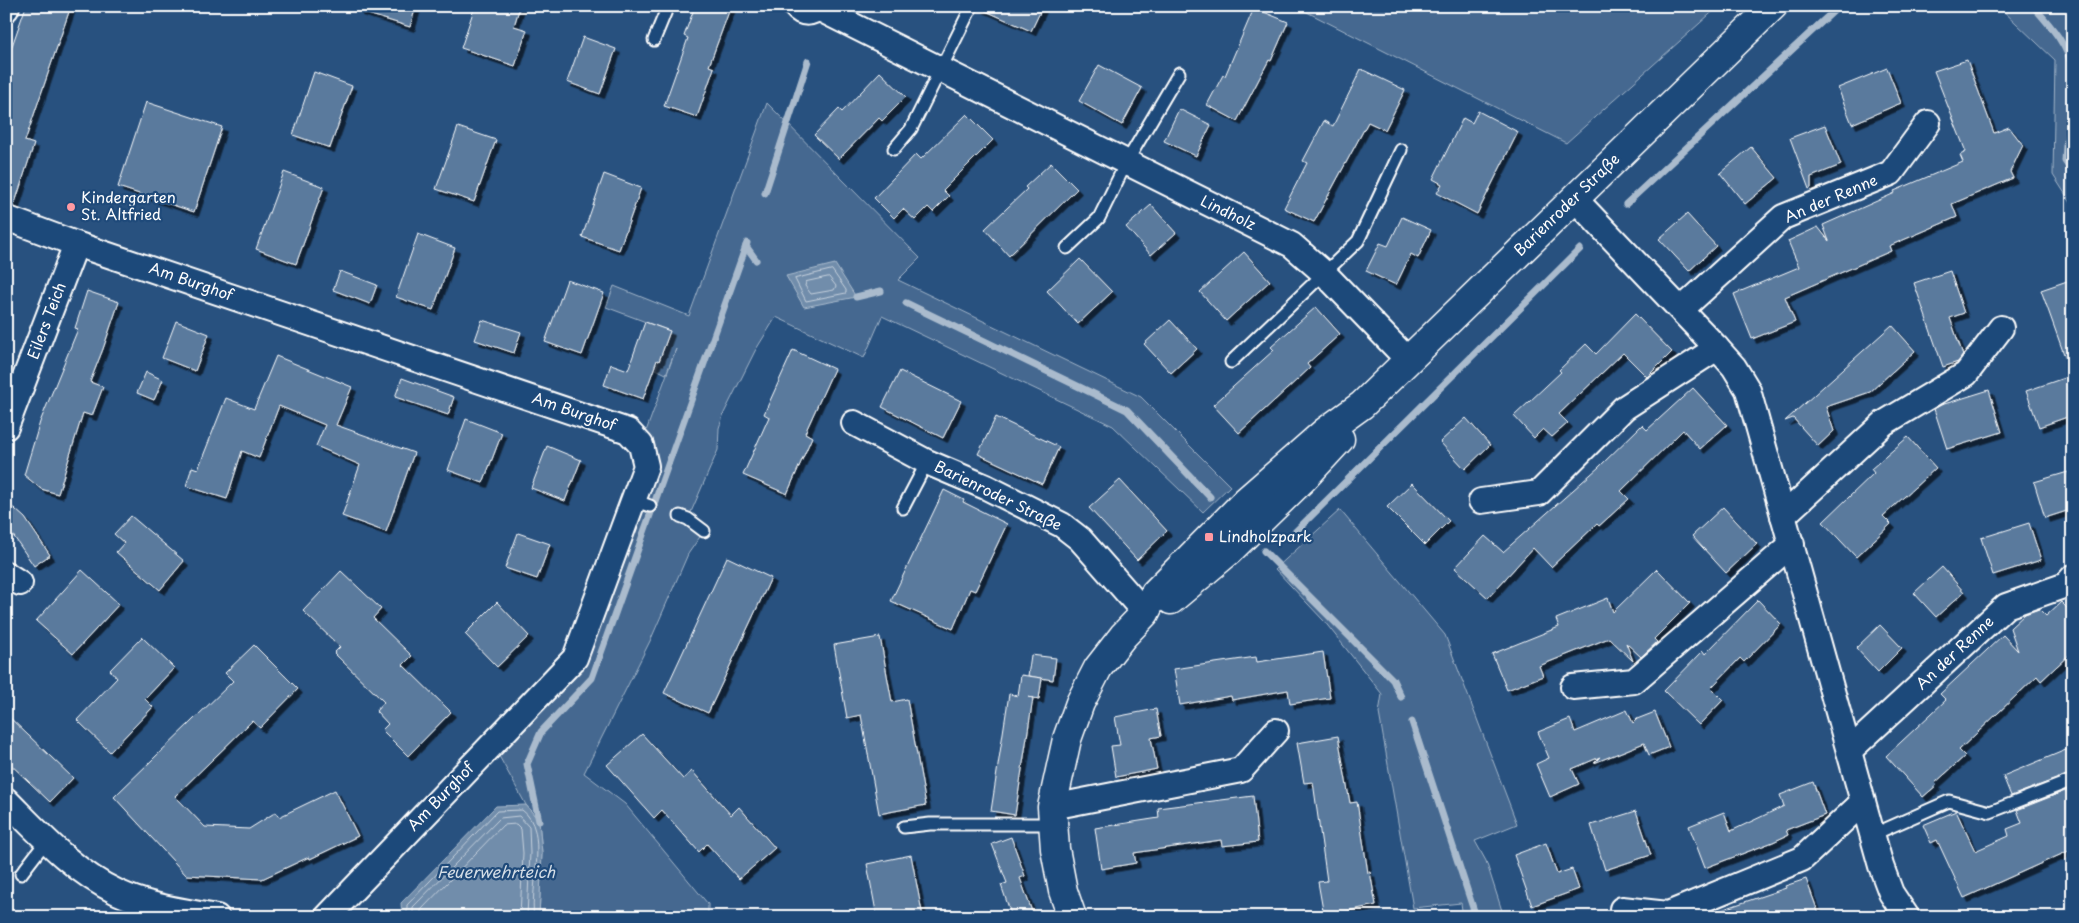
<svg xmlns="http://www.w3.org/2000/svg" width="2079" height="923" viewBox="0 0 2079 923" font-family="'Playpen Sans',sans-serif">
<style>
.green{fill:#446890;stroke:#a2b4c8}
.water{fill:#718dab;stroke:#aabbcd}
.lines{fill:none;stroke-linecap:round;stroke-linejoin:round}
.shore{stroke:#c6d1dd;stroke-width:1}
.stream{stroke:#aabbcd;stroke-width:7}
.building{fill:#5a7a9d;stroke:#fff;filter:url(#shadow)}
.service-casing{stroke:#fff;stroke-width:15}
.minor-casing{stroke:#fff;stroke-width:28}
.secondary-casing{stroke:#fff;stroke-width:31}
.service{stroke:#1f4a7a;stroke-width:11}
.minor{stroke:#1f4a7a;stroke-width:24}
.secondary{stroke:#1f4a7a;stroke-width:28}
.poi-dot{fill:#ff9aa2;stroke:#1f4a7a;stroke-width:2}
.labels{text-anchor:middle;stroke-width:4.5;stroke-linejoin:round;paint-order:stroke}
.poi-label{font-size:15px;fill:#fff;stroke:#1f4a7a;text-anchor:start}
.street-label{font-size:15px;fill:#fff;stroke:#1f4a7a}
.water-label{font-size:16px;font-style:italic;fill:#d4dde6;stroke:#1f4a7a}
</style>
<defs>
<filter id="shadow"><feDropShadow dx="4.5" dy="4.5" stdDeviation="0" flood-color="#0009"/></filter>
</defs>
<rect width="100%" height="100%" fill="#28517f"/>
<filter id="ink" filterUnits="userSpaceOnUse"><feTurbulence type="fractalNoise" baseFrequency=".02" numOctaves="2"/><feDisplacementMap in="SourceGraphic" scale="10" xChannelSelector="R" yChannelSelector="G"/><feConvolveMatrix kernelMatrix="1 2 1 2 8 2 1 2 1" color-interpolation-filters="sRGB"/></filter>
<g filter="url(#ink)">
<!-- green -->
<g class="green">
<polygon points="1295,6 1719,6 1566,143"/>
<polygon points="1998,6 2073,6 2073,206 2053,175 2055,60"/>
<polygon points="767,103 920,258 898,280 1141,397 1230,486 1203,512 1113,426 882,316 864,358 776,317 755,351 724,413 719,428 718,450 688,519 704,531 688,554 651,639 584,773 625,804 708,904 708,917 539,917 542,853 539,821 526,805 499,756 575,658 641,445 676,349 666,374 656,369 670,331 606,307 614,286 689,316"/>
<polygon points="1340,510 1445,635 1517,824 1475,841 1486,861 1504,917 1463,917 1461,903 1413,908 1379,713 1382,694 1324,621 1275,569"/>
</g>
<!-- water -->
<g class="water">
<polygon points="835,264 856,297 804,307 786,276"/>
<polygon points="526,805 539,821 542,853 539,917 402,917 401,903 496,806"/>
</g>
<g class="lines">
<!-- shore -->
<g class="shore">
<polygon points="832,270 846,290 846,293 806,301 795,279"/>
<polygon points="829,277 836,286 834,290 811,294 805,286 806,282"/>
<path d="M407 917V905L497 811 522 810C550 830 529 887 534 917"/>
<polyline points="413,917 413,907 500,818 519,816 529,827 530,853 527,917"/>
<polyline points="421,917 421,910 503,825 516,824 521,829 523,853 520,917"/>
</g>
<!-- stream -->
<g class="stream">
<path d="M2033 6C2050 25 2070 47 2073 73"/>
<polyline points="2073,109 2066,145 2065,161 2073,173"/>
<polyline points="765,193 808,61"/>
<polyline points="1626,204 1839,6"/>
<polyline points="746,246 756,260"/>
<polyline points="856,297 881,291"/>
<polyline points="906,303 1127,410 1210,497"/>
<polyline points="1293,534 1580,249"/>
<polyline points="1264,551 1393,680 1401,697"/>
<polyline points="1412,722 1476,917"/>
<polyline points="539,821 527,764 541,732 592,678 747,243"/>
</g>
</g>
<!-- building -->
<g class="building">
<polygon points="26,6 71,6 25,141 34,144 14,206 6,205 6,63"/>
<polygon points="359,6 416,6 410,27 358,11"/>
<polygon points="475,6 520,6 514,26 527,30 515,66 461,48"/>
<polygon points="695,6 731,6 709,66 714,68 697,117 664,106 688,38 684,36"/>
<polygon points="979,6 1043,6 1031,31 979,8"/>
<polygon points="1254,8 1288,22 1271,61 1269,60 1237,121 1207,105 1223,75 1225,76"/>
<polygon points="583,37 616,49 600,94 567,82"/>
<polygon points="1967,60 1994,133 2009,127 2023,145 2010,172 2013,178 1952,204 1957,217 1889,246 1891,251 1785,297 1795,322 1752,339 1734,294 1799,267 1788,241 1818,227 1829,241 1823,225 1895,193 1894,191 1963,162 1960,155 1966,152 1934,71"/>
<polygon points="1099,65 1142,88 1122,125 1079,101"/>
<polygon points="1887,68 1901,103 1852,124 1838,88"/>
<polygon points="1361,69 1405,90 1385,130 1368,122 1314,222 1284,208 1307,163 1303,161 1324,121 1333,126"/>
<polygon points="314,72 352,86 330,148 293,135"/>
<polygon points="880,72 906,97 882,121 879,118 839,159 814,135 839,109 842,112"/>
<polygon points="146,102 222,127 194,212 118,187"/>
<polygon points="1179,109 1211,125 1196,156 1164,141"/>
<polygon points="1478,111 1518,132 1477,214 1437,193 1442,184 1433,179 1463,118 1472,123"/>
<polygon points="967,114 993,140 943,190 949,196 933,212 928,207 915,220 903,209 894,218 874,198 916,154 921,159"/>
<polygon points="1825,125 1841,165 1811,177 1811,188 1809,189 1790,138"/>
<polygon points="458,127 496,140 474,202 436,189"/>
<polygon points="1751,147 1777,178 1745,204 1720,173"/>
<polygon points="1051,163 1077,189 1009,256 985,229 1027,189 1025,187"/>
<polygon points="284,172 324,187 296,264 256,249"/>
<polygon points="604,174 641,188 619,250 582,237"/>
<polygon points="1151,205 1176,233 1151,255 1126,227"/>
<polygon points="1687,214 1716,246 1689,271 1659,239"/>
<polygon points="1402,217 1431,230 1418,258 1411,254 1396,285 1366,271 1380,243 1388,246"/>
<polygon points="418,234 455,248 433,310 396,297"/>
<polygon points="1244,252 1270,281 1226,321 1200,292"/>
<polygon points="1080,259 1112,292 1078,324 1047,291"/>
<polygon points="340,271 377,285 370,304 333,290"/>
<polygon points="1950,271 1964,313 1950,318 1963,355 1958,362 1943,367 1914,283"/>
<polygon points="2073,279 2073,371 2070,371 2041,290"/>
<polygon points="567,280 604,293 582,355 545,342"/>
<polygon points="87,291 119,302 103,349 90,382 103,387 92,416 83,413 58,494 41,489 24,475 40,422 78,329 75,328"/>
<polygon points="1316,307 1340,334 1307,364 1310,368 1239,433 1213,405 1274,350 1271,347"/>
<polygon points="1635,314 1672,352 1647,377 1623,353 1559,414 1568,423 1552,437 1543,429 1534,438 1514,416 1561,372 1559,370 1586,344 1596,354"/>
<polygon points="482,320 521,332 514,353 475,340"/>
<polygon points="1170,320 1197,349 1171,373 1144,344"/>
<polygon points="176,321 209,334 195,371 162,358"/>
<polygon points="645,322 670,331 659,361 657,360 643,399 604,385 611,364 628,370"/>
<polygon points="1892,325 1915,351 1870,392 1826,407 1834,431 1818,446 1793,418 1785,421"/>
<polygon points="793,350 834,369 805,433 812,437 787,494 743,475 769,417 764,414"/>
<polygon points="276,356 352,387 336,425 414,453 386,532 342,516 360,465 316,446 325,425 279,406 259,458 242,451 227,499 186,486 192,467 198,469 226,398 254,409"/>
<polygon points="900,371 961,401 943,438 882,407"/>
<polygon points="146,372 163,380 154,400 137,393"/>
<polygon points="2073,375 2073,415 2039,427 2026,391"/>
<polygon points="402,378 454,397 448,415 395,397"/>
<polygon points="1693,388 1727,425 1700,449 1683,430 1621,491 1629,499 1599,526 1597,524 1551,567 1533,548 1488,598 1455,568 1485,536 1503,552 1599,467 1642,425 1647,430"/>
<polygon points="1989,390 2002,432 1947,449 1934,409 1941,405"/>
<polygon points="996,417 1059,447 1042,484 978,454"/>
<polygon points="1466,418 1490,445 1465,469 1440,442"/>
<polygon points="466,419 502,433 483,483 448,470"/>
<polygon points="1908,437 1936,468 1883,516 1891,524 1856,557 1823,522 1874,473 1871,469"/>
<polygon points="547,446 581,460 565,501 531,488"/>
<polygon points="2068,472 2073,487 2073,509 2045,518 2034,482"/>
<polygon points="1120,480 1167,531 1137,560 1089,508"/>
<polygon points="1412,483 1449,521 1425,545 1387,507"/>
<polygon points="944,490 964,500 963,502 1007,524 975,591 970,589 953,629 891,601"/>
<polygon points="6,501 25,518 50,555 34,566 6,525"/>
<polygon points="1723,507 1757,544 1726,573 1692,536"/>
<polygon points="131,516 184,561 160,590 116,552 124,543 114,534"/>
<polygon points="2029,523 2041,560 1993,575 1981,538"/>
<polygon points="518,533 550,544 537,579 505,568"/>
<polygon points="727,557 771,578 708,713 664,693"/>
<polygon points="1942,567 1964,592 1936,617 1914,593"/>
<polygon points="1657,569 1690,603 1654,639 1657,642 1641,657 1626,643 1633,661 1609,638 1539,666 1543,676 1507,690 1492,654 1559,627 1556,619 1608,598 1613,612"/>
<polygon points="82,570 119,604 73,654 36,621"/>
<polygon points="341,571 381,609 373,618 412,656 403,665 451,712 408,756 382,730 388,724 376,711 384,702 334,653 340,647 303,611"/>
<polygon points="1758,600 1781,624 1744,662 1740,658 1711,688 1723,700 1699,725 1664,691 1703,651 1705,654"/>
<polygon points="497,602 529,636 497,667 465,634"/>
<polygon points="2061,602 2073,614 2073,651 2041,681 2037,676 1959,750 1965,756 1935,783 1937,785 1923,797 1886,756 1946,700 1940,694 2003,635 2018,651 2010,628 2025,614 2039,609 2046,616"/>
<polygon points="1880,625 1902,648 1878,672 1856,648"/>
<polygon points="142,637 174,668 145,699 153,707 110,752 77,720 117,678 110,670"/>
<polygon points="880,637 892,702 907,699 926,805 879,814 861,715 847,718 834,645"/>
<polygon points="254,645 298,689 260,728 252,721 175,796 205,827 249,829 276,812 279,817 335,790 358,836 310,859 309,857 262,879 186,875 114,797 233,681 225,673"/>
<polygon points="1323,652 1330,698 1290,704 1288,690 1232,700 1231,696 1180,705 1174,669 1256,657 1257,662"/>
<polygon points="1031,655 1056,658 1053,680 1028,676"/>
<polygon points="1021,675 1042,678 1039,699 1028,697 1033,698 1015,815 991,811 1009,694 1018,696"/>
<polygon points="1156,709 1161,736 1151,738 1157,769 1116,777 1111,746 1120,745 1115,717"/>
<polygon points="1627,710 1633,723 1637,719 1655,712 1669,747 1649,755 1644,743 1594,763 1600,757 1572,769 1579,784 1550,797 1536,764 1549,758 1538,732 1570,719 1575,732"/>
<polygon points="6,714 73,778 50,802 6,760"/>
<polygon points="642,734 683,779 692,771 731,815 739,807 775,848 739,879 707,844 699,852 662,810 654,818 607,765"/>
<polygon points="1338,736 1350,803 1357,802 1368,873 1370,872 1376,905 1324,916 1318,882 1327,881 1313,782 1304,783 1297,743"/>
<polygon points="2073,747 2073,773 2011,796 2003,776"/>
<polygon points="1813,782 1825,815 1786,830 1788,835 1773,842 1705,868 1689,826 1724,812 1731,831 1784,806 1780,795"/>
<polygon points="2073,788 2073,849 1964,898 1937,840 1931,843 1923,825 1956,811 1975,851 2009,836 2007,829 2022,823 2017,810"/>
<polygon points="1253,796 1258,842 1222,846 1221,840 1134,853 1136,863 1101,869 1095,828 1159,818 1158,808"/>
<polygon points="1636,811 1651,855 1605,870 1591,825"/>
<polygon points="1011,837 1025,876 1020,878 1034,917 1012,917 1001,885 1007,883 992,844"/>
<polygon points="1546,843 1557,874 1572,869 1579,889 1532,906 1514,855"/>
<polygon points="911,855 923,917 877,917 867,864"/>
<polygon points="1806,879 1820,917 1712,917 1712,913 1786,888 1785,886"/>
</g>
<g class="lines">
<defs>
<g id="service">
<polyline points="654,40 668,6"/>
<polyline points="894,149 911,129 972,6"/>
<polyline points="1067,248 1099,218 1126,163 1179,73"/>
<polyline points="1231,362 1358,241 1401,150"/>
<polyline points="633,500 650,506"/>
<polyline points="903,508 927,462"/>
<polyline points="680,516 688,519 704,531"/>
<polyline points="904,827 930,824 1052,824"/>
<polyline points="1872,835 1949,801 1990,812 2073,780"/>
<polyline points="21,874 47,840"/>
</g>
<g id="minor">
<path d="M795 6C802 15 812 15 819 6"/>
<polyline points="818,8 1292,245 1324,273 1408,360"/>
<polyline points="6,9 7,6"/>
<polyline points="1574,198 1717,348 1734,367 1748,390 1881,866 1891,893 1907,917"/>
<polyline points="6,218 76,244 628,431 641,445 646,466 575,658 327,917"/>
<polyline points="1682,309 1783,217 1891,173 1928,123"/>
<polyline points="854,423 927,462 986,487 1062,525 1080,539 1145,613"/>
<polyline points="6,427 76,244"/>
<polyline points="1481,501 1539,493 1624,408 1717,348"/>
<polyline points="1783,516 1884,423 1966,374 2001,328"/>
<polyline points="6,574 20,583"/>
<polyline points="1573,687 1634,681 1792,544"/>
<polyline points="1849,751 2006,606 2066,585 2073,577"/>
<path d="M6 800C40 834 74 872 117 892 149 907 184 911 217 917"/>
<polyline points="1052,807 1241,770 1276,731"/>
<polyline points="1622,909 1668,914 1802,859 1863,802"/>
</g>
<g id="secondary">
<polyline points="1171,600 1229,551 1303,479 1340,439"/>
<polyline points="1072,917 1063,891 1055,849 1052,807 1067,739 1080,703 1098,668 1123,636 1145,613 1155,593 1246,501 1326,431 1362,405 1773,6"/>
</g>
</defs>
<!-- service casing -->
<use href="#service" class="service-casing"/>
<!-- minor casing -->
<use href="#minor" class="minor-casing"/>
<!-- secondary casing -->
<use href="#secondary" class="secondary-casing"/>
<!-- service -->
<use href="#service" class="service"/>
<!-- minor -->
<use href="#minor" class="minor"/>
<!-- secondary -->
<use href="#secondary" class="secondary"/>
</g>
</g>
<!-- markers -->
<g class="poi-dot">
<circle cx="71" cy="207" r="5"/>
<rect x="1204" y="532" width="10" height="10" rx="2.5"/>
</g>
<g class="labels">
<!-- poi labels -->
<g class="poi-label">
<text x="81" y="203">Kindergarten<tspan x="81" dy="17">St. Altfried</tspan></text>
<text x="1219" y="542">Lindholzpark</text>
</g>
<!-- street labels -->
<g class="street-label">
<text transform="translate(1831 199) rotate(-23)" y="5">An der Renne</text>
<text transform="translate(1567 205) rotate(-44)" y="5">Barienroder Straße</text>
<text transform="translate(1228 213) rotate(26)" y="5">Lindholz</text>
<text transform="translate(191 282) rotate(19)" y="5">Am Burghof</text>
<text transform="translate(47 321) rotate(-69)" y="5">Eilers Teich</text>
<text transform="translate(574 412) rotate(19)" y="5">Am Burghof</text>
<text transform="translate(998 496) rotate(26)" y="5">Barienroder Straße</text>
<text transform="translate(1955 653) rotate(-43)" y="5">An der Renne</text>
<text transform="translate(441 797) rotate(-46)" y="5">Am Burghof</text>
</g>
<!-- water labels -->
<g class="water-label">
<text x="496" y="878">Feuerwehrteich</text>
</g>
</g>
<!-- margin -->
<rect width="2079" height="923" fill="none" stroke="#1f4a7a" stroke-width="25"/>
<rect x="12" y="12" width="2054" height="898" fill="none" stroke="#fff" stroke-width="2" filter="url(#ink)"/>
</svg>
